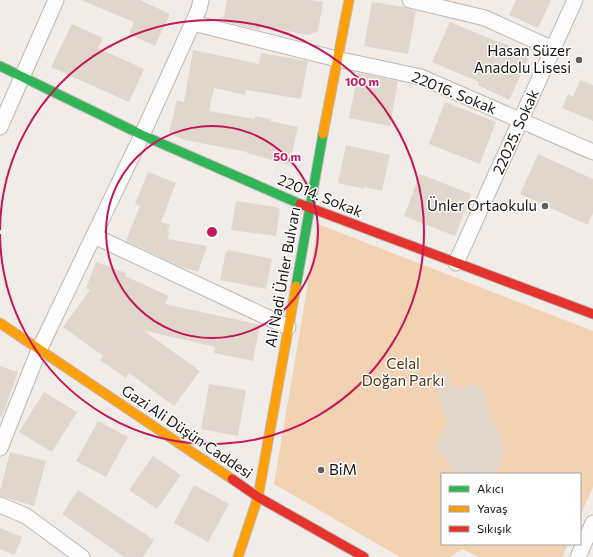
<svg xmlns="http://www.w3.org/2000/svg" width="593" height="557" viewBox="0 0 593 557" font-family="Commissioner,sans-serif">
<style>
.green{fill:#f3d2b2}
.building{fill:#e1d6cc}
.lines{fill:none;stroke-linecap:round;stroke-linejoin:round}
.street-casing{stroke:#bdb9b5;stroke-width:17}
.fast-casing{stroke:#bdb9b5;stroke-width:11}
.slow-casing{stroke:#bdb9b5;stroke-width:11}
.jam-casing{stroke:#bdb9b5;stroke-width:11}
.street{stroke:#fdfcfc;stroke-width:15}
.fast{stroke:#30b455;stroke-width:9}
.slow{stroke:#ff9f0a;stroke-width:9}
.jam{stroke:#e5322d;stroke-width:9}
.ring{fill:none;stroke:#c2185b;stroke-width:2}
.poi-dot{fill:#635f5c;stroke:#fff;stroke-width:1.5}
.labels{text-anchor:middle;stroke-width:3;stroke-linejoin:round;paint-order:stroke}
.poi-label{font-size:15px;fill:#161310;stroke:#fff;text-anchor:end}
.street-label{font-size:15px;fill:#161310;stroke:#fff}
.park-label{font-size:15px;fill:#503313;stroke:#fff}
.centre{fill:#c2185b;stroke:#fff;stroke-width:2}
.ring-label{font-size:12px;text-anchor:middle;font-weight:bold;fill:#c2185b;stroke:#fff;stroke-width:3;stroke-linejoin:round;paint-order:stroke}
</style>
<rect width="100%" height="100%" fill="#f1ece8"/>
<!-- green -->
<polygon class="green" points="318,224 593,331 593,487 580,516 580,474 442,474 442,544 568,544 562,557 479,557 462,549 450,557 400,557 274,484"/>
<!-- building -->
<g class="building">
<polygon points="81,0 140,0 170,14 155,46 129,34 134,22"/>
<polygon points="227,0 311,0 323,2 318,31 308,35 260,26 260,30 223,21"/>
<polygon points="516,0 551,0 538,28 509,15"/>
<polygon points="372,2 405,7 416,11 408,54 364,46"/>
<polygon points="450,22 498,42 498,41 530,55 509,100 478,85 479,82 432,62"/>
<polygon points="72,24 103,38 98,48 144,69 129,102 51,67"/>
<polygon points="193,50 259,64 261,53 308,61 301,99 246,90 245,95 214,88 209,111 255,119 255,116 271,119 270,121 298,127 289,165 247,153 247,152 185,140 169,133 177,100 184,102"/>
<polygon points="358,73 398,81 390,126 349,118"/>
<polygon points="580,80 593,85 593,121 562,108 568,94 573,97"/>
<polygon points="445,102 496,122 480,164 429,144"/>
<polygon points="346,145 390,155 382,191 364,187 364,189 338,183"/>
<polygon points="538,154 593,179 593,213 588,225 520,194"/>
<polygon points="148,172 176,183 161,222 170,225 167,232 169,232 168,239 207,246 198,272 179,266 126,241 140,206 135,204"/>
<polygon points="420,174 471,194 455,236 404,216"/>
<polygon points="236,201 275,207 280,209 276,236 231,230"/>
<polygon points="228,250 272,259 266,289 220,280 226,251 228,252"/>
<polygon points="96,262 126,273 125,276 169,296 165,304 260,325 253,361 214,353 215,347 143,330 200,371 174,406 129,373 126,378 100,360 103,356 63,327 90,290 86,288"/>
<polygon points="446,365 454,390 474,384 483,389 491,417 489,420 497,428 505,454 499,460 500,465 490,474 457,474 450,467 449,462 435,448 448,423 436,386"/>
<polygon points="0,366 18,372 2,417 0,417"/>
<polygon points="209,384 246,390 238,436 201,429"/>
<polygon points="44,392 77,412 52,452 19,432"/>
<polygon points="98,421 128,437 106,477 76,461"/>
<polygon points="10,452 46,461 34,506 0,496 0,491"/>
<polygon points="153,456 181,475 157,509 129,490"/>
<polygon points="194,485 229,504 208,542 174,523"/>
<polygon points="78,490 154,540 143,557 124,557 62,514"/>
<polygon points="0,528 22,537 15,555 0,549"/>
</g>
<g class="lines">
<defs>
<g id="street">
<polyline points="410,0 485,18 553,49"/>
<polyline points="193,23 337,59 421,77 593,152"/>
<polyline points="0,127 56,0"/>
<polyline points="94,236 288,327"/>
<polyline points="456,263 575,0"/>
<polyline points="0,448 39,350 142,135 199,9 201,0"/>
<polyline points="0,505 26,516 82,557"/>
<polyline points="578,557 593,523"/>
</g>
<g id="fast">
<polyline points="0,66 142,135 300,204"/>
<polyline points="296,286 323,134"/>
</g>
<g id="slow">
<polyline points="323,134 349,0"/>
<polyline points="0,323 232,479"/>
<polyline points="238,557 258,497 296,286"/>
</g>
<g id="jam">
<polyline points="300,204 593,314"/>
<polyline points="232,479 258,497 364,557"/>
</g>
</defs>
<!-- street casing -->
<use href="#street" class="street-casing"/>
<!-- fast casing -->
<use href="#fast" class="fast-casing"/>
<!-- slow casing -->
<use href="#slow" class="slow-casing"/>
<!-- jam casing -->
<use href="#jam" class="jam-casing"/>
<!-- street -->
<use href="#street" class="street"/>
<!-- fast -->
<use href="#fast" class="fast"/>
<!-- slow -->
<use href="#slow" class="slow"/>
<!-- jam -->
<use href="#jam" class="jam"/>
</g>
<!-- distance rings -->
<g class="ring">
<circle cx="212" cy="232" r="106"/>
<path d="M0 230A212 212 0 1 1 0 234"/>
</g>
<!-- markers -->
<g class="poi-dot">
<circle cx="579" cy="60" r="4"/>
<circle cx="545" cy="206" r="4"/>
<circle cx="321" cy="470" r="4"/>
</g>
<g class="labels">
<!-- poi labels -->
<g class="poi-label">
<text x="571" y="56">Hasan Süzer<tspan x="571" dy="17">Anadolu Lisesi</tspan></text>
<text x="537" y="211">Ünler Ortaokulu</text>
<text x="329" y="475" text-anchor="start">BiM</text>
</g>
<!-- street labels -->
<g class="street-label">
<text transform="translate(454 93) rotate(22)" y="5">22016. Sokak</text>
<text transform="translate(516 132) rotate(-66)" y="5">22025. Sokak</text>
<text transform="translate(320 196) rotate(22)" y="5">22014. Sokak</text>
<text transform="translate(283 277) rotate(-80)" y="5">Ali Nadi Ünler Bulvarı</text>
<text transform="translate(187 432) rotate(34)" y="5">Gazi Ali Düşün Caddesi</text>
</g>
<!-- park labels -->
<g class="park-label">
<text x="403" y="369">Celal<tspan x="403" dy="17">Doğan Parkı</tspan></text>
</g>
</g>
<circle cx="212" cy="232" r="6" class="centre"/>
<g class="ring-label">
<text x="362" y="86">100 m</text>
<text x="287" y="161">50 m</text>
</g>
<!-- legend -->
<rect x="441" y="473" width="140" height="72" fill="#ffffff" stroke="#a2a19f"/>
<rect x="449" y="486" width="20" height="6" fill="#30b455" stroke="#a2a19f"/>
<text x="477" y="493" font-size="12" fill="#161310">Akıcı</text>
<rect x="449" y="506" width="20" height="6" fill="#ff9f0a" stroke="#a2a19f"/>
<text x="477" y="513" font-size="12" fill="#161310">Yavaş</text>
<rect x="449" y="526" width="20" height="6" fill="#e5322d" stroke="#a2a19f"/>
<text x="477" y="533" font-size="12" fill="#161310">Sıkışık</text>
</svg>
